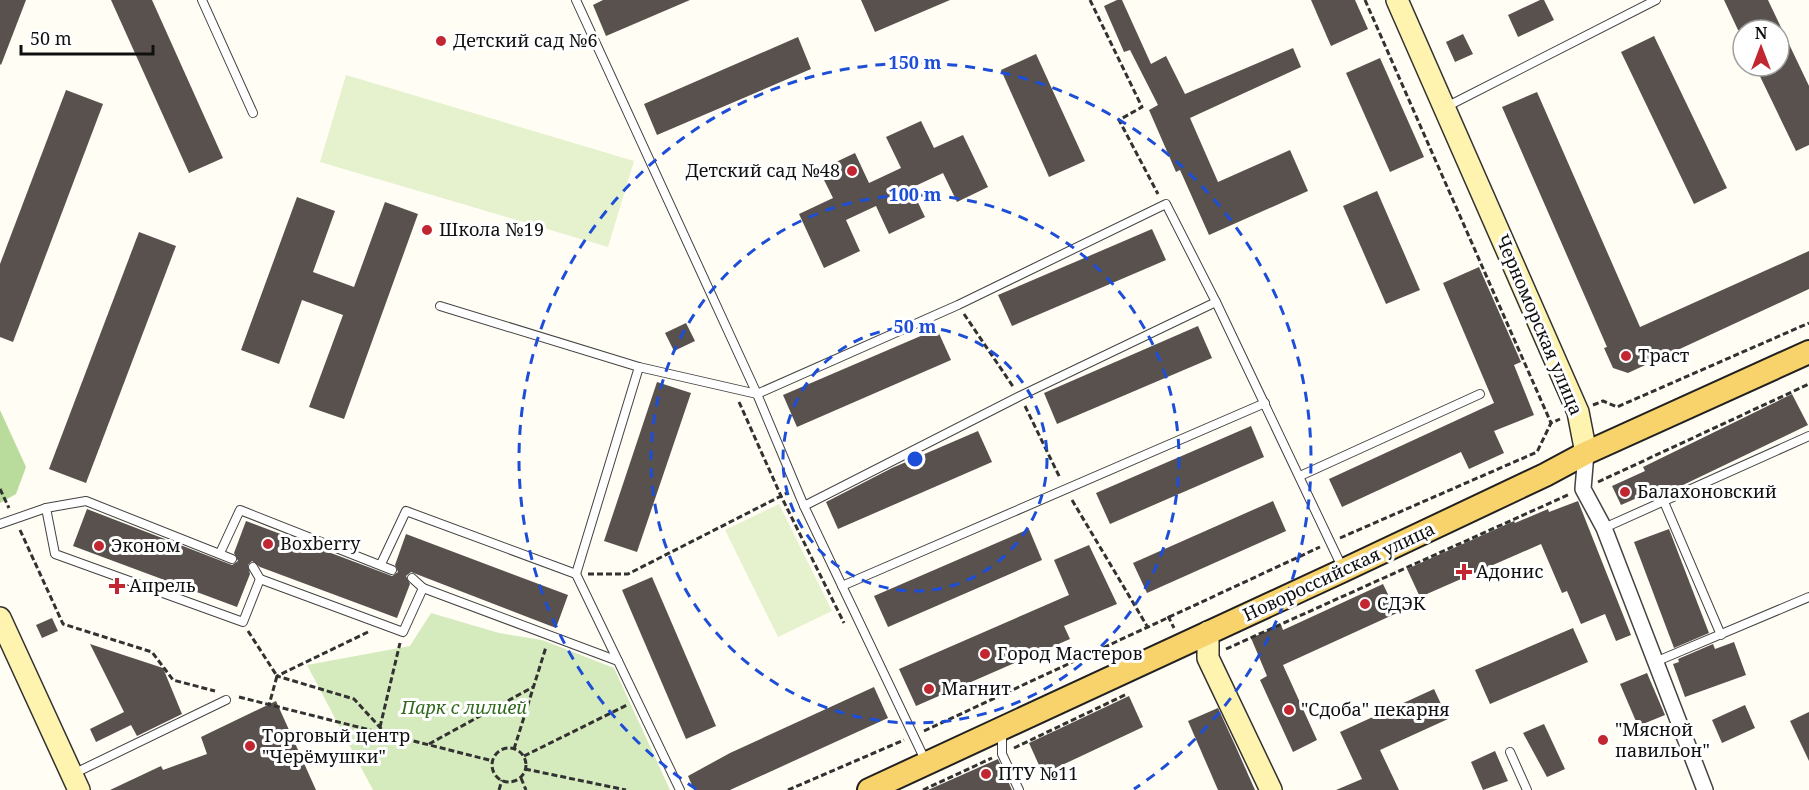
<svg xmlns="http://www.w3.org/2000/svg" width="1809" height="790" viewBox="0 0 1809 790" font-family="'Noto Serif',serif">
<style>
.green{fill:#d5eabd}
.forest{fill:#b9db9c}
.pitch{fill:#e6f1ce}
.building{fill:#59514d}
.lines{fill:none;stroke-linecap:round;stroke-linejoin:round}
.lane-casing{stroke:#434343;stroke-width:10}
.street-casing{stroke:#434343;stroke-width:18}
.secondary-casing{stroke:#323232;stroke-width:24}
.primary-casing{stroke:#212121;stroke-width:26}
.path{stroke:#323232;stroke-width:3;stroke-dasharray:6 3;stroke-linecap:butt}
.lane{stroke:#fff;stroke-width:8}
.street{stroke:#fff;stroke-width:15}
.secondary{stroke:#fef4b0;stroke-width:21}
.primary{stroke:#f8d36b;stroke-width:22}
.ring{fill:none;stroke:#1d4ed8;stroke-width:3;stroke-dasharray:10 8}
.poi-dot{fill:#c22731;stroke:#fff;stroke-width:2}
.labels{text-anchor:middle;stroke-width:6;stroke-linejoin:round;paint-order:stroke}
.poi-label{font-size:18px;fill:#101010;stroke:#fff;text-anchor:start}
.street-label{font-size:18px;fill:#101010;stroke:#fff}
.park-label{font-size:18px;font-style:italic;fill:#30691f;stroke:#fff}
.centre{fill:#1d4ed8;stroke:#fff;stroke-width:3}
.ring-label{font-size:18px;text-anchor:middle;font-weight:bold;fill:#1d4ed8;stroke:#fff;stroke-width:6;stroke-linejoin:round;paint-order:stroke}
</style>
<rect width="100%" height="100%" fill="#fffdf4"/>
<!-- green -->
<polygon class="green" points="431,613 499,633 542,640 614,668 670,790 373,790 307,665 410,646"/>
<!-- forest -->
<polygon class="forest" points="0,410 26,467 16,494 0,503"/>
<!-- pitch -->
<g class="pitch">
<polygon points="346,75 634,161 608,247 320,162"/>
<polygon points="779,504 832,611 778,637 725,530"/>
</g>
<!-- building -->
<g class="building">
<polygon points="0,0 26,0 1,65 0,64"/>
<polygon points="111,0 152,0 223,158 189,173"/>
<polygon points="603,0 690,0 606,36 593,5"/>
<polygon points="861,0 950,0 875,32"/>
<polygon points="1117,0 1122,0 1151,64 1166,56 1185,94 1293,48 1301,67 1190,118 1218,182 1290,150 1308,191 1209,235 1180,170 1176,172 1149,110 1158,105 1130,50 1124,52 1104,6"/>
<polygon points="1311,0 1355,0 1368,29 1331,46"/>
<polygon points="1540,0 1544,0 1554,20 1518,37 1508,15"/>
<polygon points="1724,0 1768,0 1809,86 1809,145 1796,151 1755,66 1779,66 1779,30 1738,30"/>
<polygon points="1463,34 1473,54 1455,62 1446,42"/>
<polygon points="1654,36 1727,188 1694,204 1621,52"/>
<polygon points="798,37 811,69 657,135 644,104"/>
<polygon points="1036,54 1085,161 1049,177 1001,70"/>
<polygon points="1380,58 1424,157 1390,172 1346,73"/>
<polygon points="66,90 103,104 13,342 0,337 0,264"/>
<polygon points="1537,92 1640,327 1809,251 1809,289 1628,373 1613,368 1604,348 1607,347 1502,107"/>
<polygon points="921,121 934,148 963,135 988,187 957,202 943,173 911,188 925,217 889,234 876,206 846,220 860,251 824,268 799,214 833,198 819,170 855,153 869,183 901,168 886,137"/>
<polygon points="1377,191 1420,290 1386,304 1343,206"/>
<polygon points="297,197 335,211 313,272 354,287 385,202 418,214 344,419 309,407 343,315 302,300 279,364 241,350"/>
<polygon points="1152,229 1166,260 1012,326 998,295"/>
<polygon points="139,232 176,246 86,483 49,469"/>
<polygon points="1479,267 1521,362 1514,365 1534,415 1494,431 1504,453 1469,469 1461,452 1342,507 1329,479 1494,403 1443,283"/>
<polygon points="686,323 695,341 674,351 665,333"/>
<polygon points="1198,326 1212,358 1057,424 1044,393"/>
<polygon points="937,329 951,360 797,427 783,395"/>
<polygon points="657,382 691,393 637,552 604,541"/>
<polygon points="1792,394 1808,425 1658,497 1655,490 1621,505 1612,486 1645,471 1643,467"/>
<polygon points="1251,426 1264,457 1110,524 1096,493"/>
<polygon points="978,431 992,462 838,529 826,502 892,468"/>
<polygon points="1273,501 1286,531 1147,593 1133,563"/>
<polygon points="1578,501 1631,635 1616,641 1605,614 1581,624 1567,591 1562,593 1541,544 1420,597 1407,569 1514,521 1515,523 1548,509 1549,512"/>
<polygon points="87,509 232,565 238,561 234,553 246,521 392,576 398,572 395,565 406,534 568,595 556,628 411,572 406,576 410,584 397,618 260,567 252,561 248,565 250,574 237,607 73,546"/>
<polygon points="1029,529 1042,560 888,627 874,596"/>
<polygon points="1669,529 1709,633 1674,648 1634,542"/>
<polygon points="1089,545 1117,604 1064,626 1070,639 916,706 899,669 1069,595 1054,560"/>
<polygon points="652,577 716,726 686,739 622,590"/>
<polygon points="1383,584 1397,613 1283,665 1317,740 1293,752 1260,680 1267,676 1251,638 1281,625 1283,630"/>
<polygon points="52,618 58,631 42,638 36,625"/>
<polygon points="1573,628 1588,662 1490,704 1475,670"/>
<polygon points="1734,642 1746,675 1685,697 1673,664 1679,662 1678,659 1713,644 1715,649"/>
<polygon points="90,644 163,668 182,714 137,736 131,725 96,742 90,729 124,712"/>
<polygon points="1647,673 1665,715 1638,726 1620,684"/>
<polygon points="874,687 888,718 730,790 694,790 688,776 730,753"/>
<polygon points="1434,689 1448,719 1380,750 1399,790 1336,790 1362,779 1340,732"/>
<polygon points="1129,696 1143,727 1043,774 1029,743"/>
<polygon points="276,701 316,790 110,790 161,766 163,770 207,754 201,737"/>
<polygon points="1745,705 1755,728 1722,743 1712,720"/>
<polygon points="1218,708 1235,745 1255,790 1218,790 1188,721"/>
<polygon points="1809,712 1809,761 1790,721"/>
<polygon points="1544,724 1565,769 1547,777 1523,733"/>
<polygon points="1495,751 1508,781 1483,790 1471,762"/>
<polygon points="998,759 1012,790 928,790"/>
</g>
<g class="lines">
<defs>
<g id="lane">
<polyline points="202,0 253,113"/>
<polyline points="576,0 757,394 958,305 1166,204 1216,302 1343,569"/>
<polyline points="1446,107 1656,0"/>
<polyline points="440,306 639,367 576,574"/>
<polyline points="639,367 757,394 804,506 926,762"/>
<polyline points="1300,476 1480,394"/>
<polyline points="1664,502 1721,635"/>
<polyline points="804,506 1020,396 1216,302"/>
<polyline points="46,508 55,554 243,622 260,579 253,567"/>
<polyline points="0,524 46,508 86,501 232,559"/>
<polyline points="1604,528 1809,436"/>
<polyline points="220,553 240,510 392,570"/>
<polyline points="381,564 406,511 576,574 618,661"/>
<polyline points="260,579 403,632 423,588 412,578"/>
<polyline points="842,586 1265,403"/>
<polyline points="423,588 618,661 680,790"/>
<polyline points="1655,662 1809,597"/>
<polyline points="1002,732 1002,754 1019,790"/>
<polyline points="1510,752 1527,790"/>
<polyline points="73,774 226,700"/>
</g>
<polyline id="street" points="1586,453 1583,489 1604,528 1705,790"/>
<g id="secondary">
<polyline points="1397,0 1578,412 1586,453"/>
<polyline points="0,618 79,790"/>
<polyline points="1208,632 1208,658 1271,790"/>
</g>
<polyline id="primary" points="869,790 1344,570 1545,475 1586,453 1809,352"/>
</defs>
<!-- lane casing -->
<use href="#lane" class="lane-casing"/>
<!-- street casing -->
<use href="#street" class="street-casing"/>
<!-- secondary casing -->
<use href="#secondary" class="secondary-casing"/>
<!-- primary casing -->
<use href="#primary" class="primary-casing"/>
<!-- path -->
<g class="path">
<polyline points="1090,0 1142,107 1119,120 1158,194"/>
<polyline points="1365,0 1551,423"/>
<polyline points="964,314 1014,388"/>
<polyline points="739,402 781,496 844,623"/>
<polyline points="1593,405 1603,401 1617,407 1809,323"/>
<polyline points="1025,406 1060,478"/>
<polyline points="1598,482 1809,384"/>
<polyline points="0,489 9,508"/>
<polyline points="1072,500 1147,626"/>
<polyline points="20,530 63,624 152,652 173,680 215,691"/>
<polyline points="1340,538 1537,452 1551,423 1560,419"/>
<polyline points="588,574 628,574 787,493"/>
<polyline points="1168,616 1174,628"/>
<polyline points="248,631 277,676 269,705"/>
<polyline points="368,632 277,676 354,699 387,735"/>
<polyline points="1226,649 1570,494"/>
<polyline points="239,697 493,761"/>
<polyline points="380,727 400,643"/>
<polyline points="924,731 1320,547"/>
<polyline points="429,744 533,687"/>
<polyline points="1014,748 1127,694"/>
<circle cx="509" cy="765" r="17"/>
<polyline points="514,749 546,647"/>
<polyline points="524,756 627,705"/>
<polyline points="525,769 626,790"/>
<polyline points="521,778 526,790"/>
<polyline points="499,790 502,780"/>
<polyline points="788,790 904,740"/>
<polyline points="923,790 992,758"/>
</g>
<!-- lane -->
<use href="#lane" class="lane"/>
<!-- street -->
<use href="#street" class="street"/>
<!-- secondary -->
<use href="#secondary" class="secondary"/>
<!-- primary -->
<use href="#primary" class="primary"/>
</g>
<!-- distance rings -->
<g class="ring">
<circle cx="915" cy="459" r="132"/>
<circle cx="915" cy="459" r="264"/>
<path d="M696 789A396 396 0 1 1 1134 789"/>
</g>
<!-- markers -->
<g class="poi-dot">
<circle cx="441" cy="41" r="6"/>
<circle cx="852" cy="171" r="6"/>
<circle cx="427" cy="230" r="6"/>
<circle cx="1626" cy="356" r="6"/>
<circle cx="1625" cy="492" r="6"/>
<circle cx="268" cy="544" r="6"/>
<circle cx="99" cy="546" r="6"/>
<path d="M1461 563h6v6h6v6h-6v6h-6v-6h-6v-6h6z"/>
<path d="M114 577h6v6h6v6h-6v6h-6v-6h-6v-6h6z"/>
<circle cx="1365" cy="604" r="6"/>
<circle cx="985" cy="654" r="6"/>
<circle cx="929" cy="689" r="6"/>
<circle cx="1289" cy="710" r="6"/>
<circle cx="1603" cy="740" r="6"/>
<circle cx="250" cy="746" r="6"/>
<circle cx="986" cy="774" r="6"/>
</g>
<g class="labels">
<!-- poi labels -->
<g class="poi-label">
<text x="453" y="47">Детский сад №6</text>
<text x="840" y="177" text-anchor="end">Детский сад №48</text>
<text x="439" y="236">Школа №19</text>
<text x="1638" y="362">Траст</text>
<text x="1637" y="498">Балахоновский</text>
<text x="280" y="550">Boxberry</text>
<text x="111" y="552">Эконом</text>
<text x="1476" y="578">Адонис</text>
<text x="129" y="592">Апрель</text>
<text x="1377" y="610">СДЭК</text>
<text x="997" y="660">Город Мастеров</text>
<text x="941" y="695">Магнит</text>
<text x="1301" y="716">"Сдоба" пекарня</text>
<text x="1615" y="736">"Мясной<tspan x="1615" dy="21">павильон"</tspan></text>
<text x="262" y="742">Торговый центр<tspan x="262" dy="21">"Черёмушки"</tspan></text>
<text x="998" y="780">ПТУ №11</text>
</g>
<!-- street labels -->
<g class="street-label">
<text transform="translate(1539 325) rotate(67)" y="6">Черноморская улица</text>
<text transform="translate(1339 572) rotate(-25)" y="6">Новороссийская улица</text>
</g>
<!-- park labels -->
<g class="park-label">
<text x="464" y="714">Парк с лилией</text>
</g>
</g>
<circle cx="915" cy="459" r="9" class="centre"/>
<g class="ring-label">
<text x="915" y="69">150 m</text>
<text x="915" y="201">100 m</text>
<text x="915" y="333">50 m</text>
</g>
<!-- north arrow -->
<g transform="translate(1761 48)"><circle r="28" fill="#ffffff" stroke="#9f9f9f" stroke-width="1.5"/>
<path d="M0-4.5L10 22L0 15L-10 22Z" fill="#c22731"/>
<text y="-9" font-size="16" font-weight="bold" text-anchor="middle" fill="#101010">N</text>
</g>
<!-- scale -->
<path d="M21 45v9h132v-9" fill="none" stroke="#101010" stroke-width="3"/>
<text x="30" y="45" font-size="18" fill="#101010" stroke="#ffffff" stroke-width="4.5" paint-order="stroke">50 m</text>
</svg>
